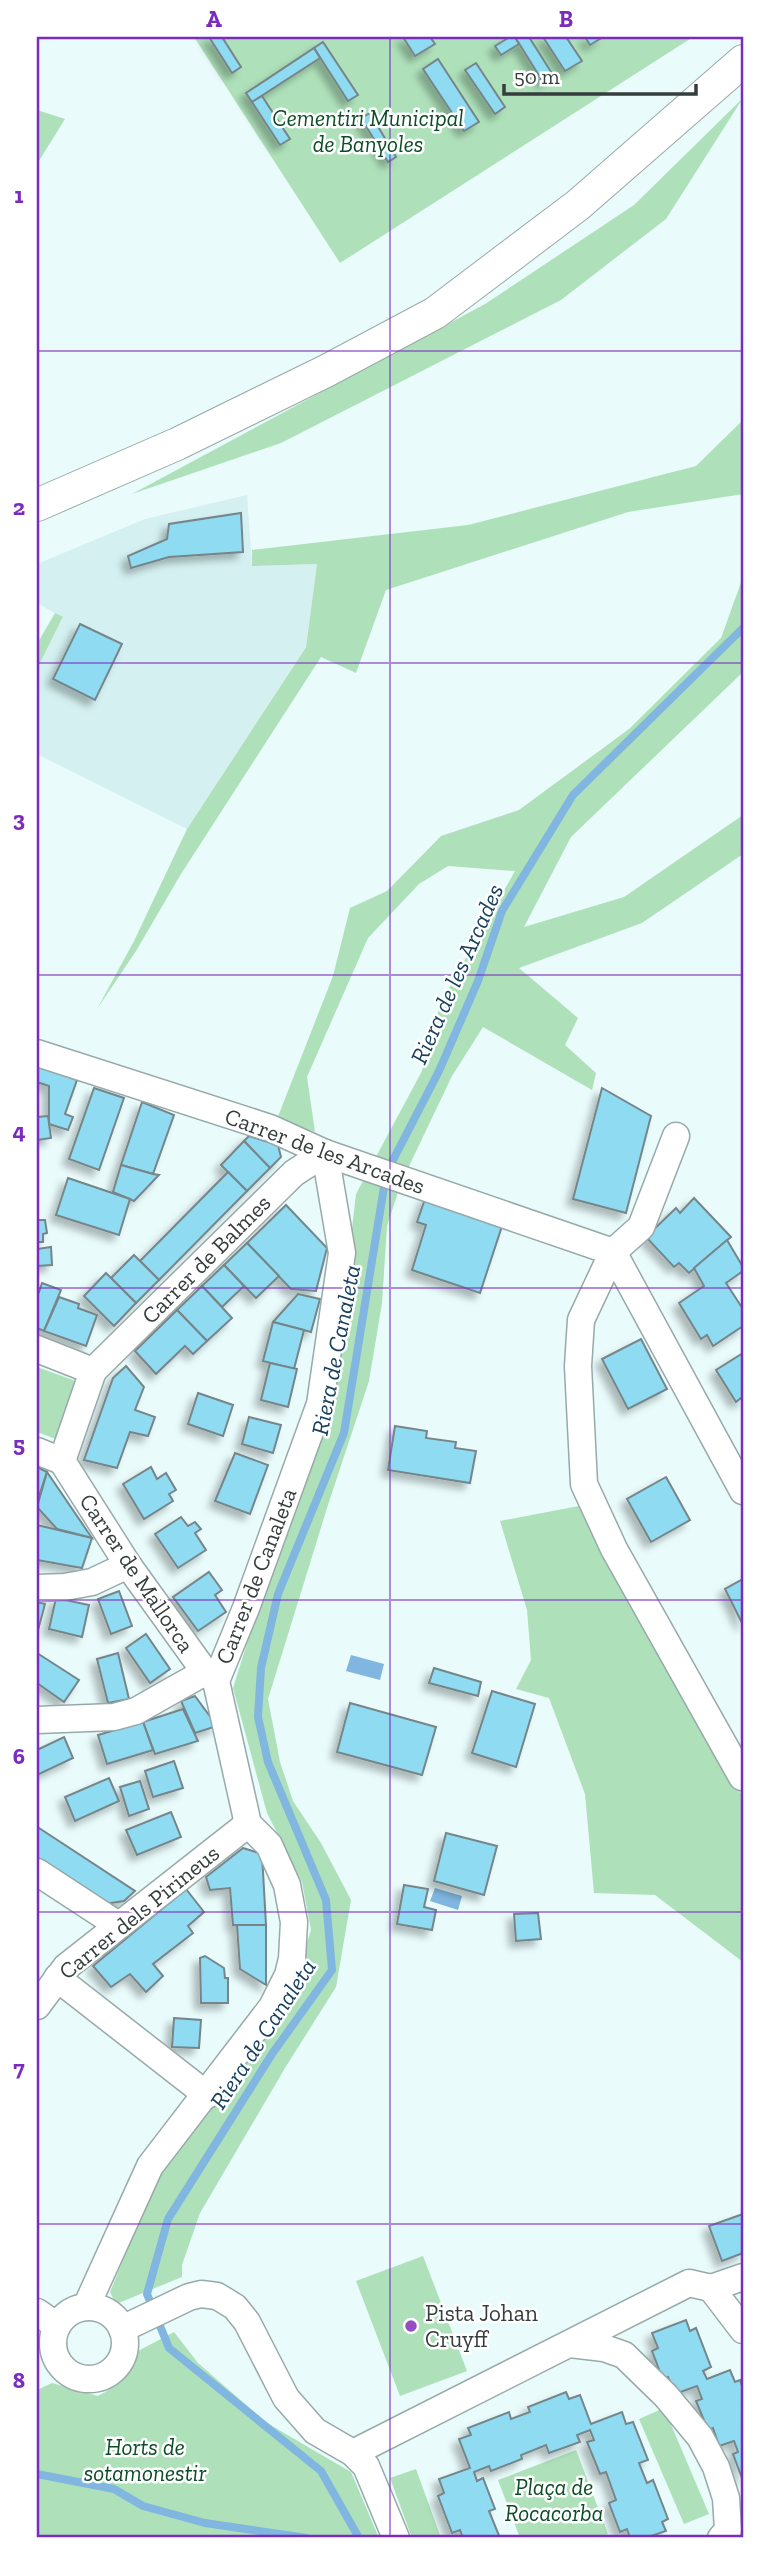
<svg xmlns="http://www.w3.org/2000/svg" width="780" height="2575" viewBox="0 0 780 2575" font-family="'Zilla Slab',serif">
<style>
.built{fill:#d4f0f0}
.green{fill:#aee1ba}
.water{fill:#80b6df}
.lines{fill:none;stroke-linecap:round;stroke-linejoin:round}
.stream{stroke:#80b6df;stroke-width:8}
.building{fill:#8edbf2;stroke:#768589;stroke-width:2;filter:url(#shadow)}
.minor-casing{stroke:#98a9a9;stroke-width:29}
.major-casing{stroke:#98a9a9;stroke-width:34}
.minor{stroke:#fff;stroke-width:26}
.major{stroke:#fff;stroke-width:32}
.grid{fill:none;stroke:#7b2cbf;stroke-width:2;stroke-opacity:0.55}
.poi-dot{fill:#954ec2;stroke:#fff;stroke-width:2.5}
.labels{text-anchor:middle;stroke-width:5;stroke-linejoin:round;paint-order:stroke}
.park-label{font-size:23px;font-style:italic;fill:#0c4c26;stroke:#fff}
.street-label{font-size:23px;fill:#363d3d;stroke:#fff}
.poi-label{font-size:23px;fill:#363d3d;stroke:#fff;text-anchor:start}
.water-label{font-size:24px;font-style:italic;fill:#18415e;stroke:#fff}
.neatline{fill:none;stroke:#7b2cbf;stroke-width:2.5}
.grid-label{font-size:23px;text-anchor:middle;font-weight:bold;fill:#7b2cbf}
</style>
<defs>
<filter id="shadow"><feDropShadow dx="-6" dy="6" stdDeviation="3.5" flood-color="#0004"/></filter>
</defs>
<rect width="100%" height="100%" fill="#e9fbfb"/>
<!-- built -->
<polygon class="built" points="247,495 252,566 317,564 306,646 187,829 37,754 37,669 63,618 37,603 37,564 145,519"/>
<!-- green -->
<g class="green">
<polygon points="194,37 693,37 340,263"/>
<polygon points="743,98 666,219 561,300 281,443 132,494 485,304 634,205"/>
<polygon points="37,110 65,119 37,164"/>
<polygon points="743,420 743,494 628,512 386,590 356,673 321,657 181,874 136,951 97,1009 134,941 187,829 306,647 317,564 252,566 252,550 468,525 696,466"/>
<polygon points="743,577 743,672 571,837 524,927 624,897 743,815 743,854 642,923 519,968 578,1018 565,1045 596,1073 592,1090 483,1027 452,1076 401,1183 387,1226 382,1303 369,1381 328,1505 268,1699 280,1762 293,1801 321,1843 351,1900 336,1987 285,2068 200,2213 182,2265 182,2277 116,2304 110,2292 159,2172 293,1986 311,1930 302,1882 267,1813 233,1688 257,1612 344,1296 356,1194 422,1071 441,1002 515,871 448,866 419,884 368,938 307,1077 315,1132 277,1119 333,976 350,908 387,891 441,836 519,810 629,729 721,638"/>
<polygon points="55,613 63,617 37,669 37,644"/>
<polygon points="37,1367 76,1381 56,1439 37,1432"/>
<polygon points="584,1505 600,1551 743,1797 743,1962 655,1895 594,1893 585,1794 549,1698 516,1689 531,1660 527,1610 500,1521"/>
<polygon points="423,2256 467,2371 400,2396 356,2281"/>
<path d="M174 2332 198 2363 267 2423 351 2472 379 2538H37V2390L52 2383 98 2396C117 2386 135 2374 138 2351Z"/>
<polygon points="664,2408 709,2514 684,2524 639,2419"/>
<polygon points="576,2450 608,2534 598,2538 520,2538 498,2480"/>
<polygon points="416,2469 441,2538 412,2538 390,2478"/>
</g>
<!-- water -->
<g class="water">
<polygon points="351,1655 384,1664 380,1680 346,1671"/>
<polygon points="435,1888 462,1896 458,1910 430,1901"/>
</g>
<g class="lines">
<!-- stream -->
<g class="stream">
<polyline points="392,1162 439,1071 478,981 502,911 573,795 743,628"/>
<polyline points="37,2474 114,2489 143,2506 205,2523 307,2538"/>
<polyline points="359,2538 321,2471 169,2348 147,2294 168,2219 272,2054 332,1970 326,1900 268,1762 258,1717 261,1668 278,1594 344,1433 385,1181"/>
</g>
</g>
<!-- building -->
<g class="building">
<polygon points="209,37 222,37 241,67 232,73"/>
<polygon points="403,37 430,37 435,44 415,56"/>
<polygon points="510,37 515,37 519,44 501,55 495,46"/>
<polygon points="515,37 529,37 553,75 543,82"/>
<polygon points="543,37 566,37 582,61 565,71"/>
<polygon points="585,37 603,37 590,45"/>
<polygon points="323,42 358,95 348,101 314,48"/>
<polygon points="314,48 320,58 252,102 246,93"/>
<polygon points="438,59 479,122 464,131 423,69"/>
<polygon points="476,63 505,107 495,114 465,70"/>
<polygon points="262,96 290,139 280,145 252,102"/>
<polygon points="370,113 396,157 388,162 361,118"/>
<polygon points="241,513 243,552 169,557 131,568 128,556 167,539 169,524"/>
<polygon points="80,624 122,644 95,700 53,679"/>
<polygon points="37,1066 77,1080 65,1114 73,1117 68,1130 49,1124 49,1086 37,1082"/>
<polygon points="94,1088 124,1098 99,1170 69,1159"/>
<polygon points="602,1088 651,1116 626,1213 573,1199"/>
<polygon points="142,1102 174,1115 153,1174 121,1165"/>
<polygon points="48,1116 51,1138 37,1140 37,1117"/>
<polygon points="249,1136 278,1145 281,1157 270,1168 244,1141"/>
<polygon points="244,1141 270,1168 247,1191 221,1165"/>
<polygon points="121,1165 153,1174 159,1175 134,1201 113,1192"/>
<polygon points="228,1172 247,1191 159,1280 140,1261"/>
<polygon points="68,1178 130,1199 119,1235 56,1215"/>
<polygon points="426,1196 503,1223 480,1293 412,1270 426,1225 417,1222"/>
<polygon points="694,1198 731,1237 689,1273 679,1263 674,1267 646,1237 676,1208 680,1213"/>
<polygon points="286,1205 327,1248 316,1291 291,1289 247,1243"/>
<polygon points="37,1220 45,1220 47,1233 43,1234 43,1242 37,1242"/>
<polygon points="727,1240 743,1267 743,1271 726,1283 743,1309 743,1326 713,1346 707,1335 701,1339 679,1303 704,1286 694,1268"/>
<polygon points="247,1243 279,1276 256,1298 224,1265"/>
<polygon points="51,1247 52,1265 37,1266 37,1249"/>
<polygon points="134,1255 159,1280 136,1303 111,1278"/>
<polygon points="224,1265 244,1286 222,1307 202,1286"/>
<polygon points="106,1273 136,1303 114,1326 84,1296"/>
<polygon points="42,1283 61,1290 44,1331 37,1328 37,1291 39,1292"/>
<polygon points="202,1286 232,1318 207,1341 177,1310"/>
<polygon points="298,1294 320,1299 311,1332 273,1322"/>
<polygon points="59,1297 79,1304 78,1308 97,1315 86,1346 44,1331"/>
<polygon points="177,1310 207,1341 193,1354 185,1346 156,1374 135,1351"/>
<polygon points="273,1322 304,1330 294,1369 263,1361"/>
<polygon points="641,1339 667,1389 628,1409 602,1359"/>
<polygon points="743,1353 743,1401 741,1398 736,1402 716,1370"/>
<polygon points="270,1363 297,1369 288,1407 261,1400"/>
<polygon points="126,1366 144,1387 135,1410 155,1417 148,1436 130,1432 117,1468 84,1460 113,1378"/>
<polygon points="198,1393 233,1405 223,1436 188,1424"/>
<polygon points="249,1417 281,1425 273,1453 242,1444"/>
<polygon points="395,1426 427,1431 426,1438 456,1442 455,1448 476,1451 470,1483 388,1470"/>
<polygon points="235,1453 268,1465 250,1514 215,1501"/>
<polygon points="37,1467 47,1472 37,1502"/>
<polygon points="151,1467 157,1479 166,1473 176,1490 169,1494 173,1501 144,1519 123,1484"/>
<polygon points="47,1472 92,1538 57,1529 37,1507"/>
<polygon points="666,1477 690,1520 651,1542 627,1499"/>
<polygon points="181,1517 188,1526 195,1522 201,1529 195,1533 206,1550 178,1568 155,1534"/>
<polygon points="37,1525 92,1538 82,1568 37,1560"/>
<polygon points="209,1572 222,1590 215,1595 226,1612 198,1631 173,1597"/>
<polygon points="743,1579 743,1625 725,1589"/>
<polygon points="119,1591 132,1626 111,1634 98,1599"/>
<polygon points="56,1598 89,1605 82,1637 49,1629"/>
<polygon points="37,1602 45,1604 37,1634"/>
<polygon points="146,1634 170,1669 150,1683 126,1648"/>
<polygon points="37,1653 79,1680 64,1702 37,1683"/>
<polygon points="118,1653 129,1699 108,1703 97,1659"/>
<polygon points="434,1668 481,1682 478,1696 429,1683"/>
<polygon points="492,1691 535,1704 516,1767 472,1753"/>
<polygon points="195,1696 217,1726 195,1733 181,1701"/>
<polygon points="350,1703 436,1727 422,1775 337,1752"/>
<polygon points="183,1709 198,1741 155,1754 143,1722"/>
<polygon points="143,1722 153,1750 107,1764 98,1735"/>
<polygon points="64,1737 73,1758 37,1775 37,1750"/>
<polygon points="174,1761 183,1788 153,1797 145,1771"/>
<polygon points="109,1778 119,1801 75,1821 65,1797"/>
<polygon points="140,1781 149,1809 129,1816 120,1787"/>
<polygon points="171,1812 181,1837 137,1855 126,1830"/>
<polygon points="39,1828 135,1891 124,1901 104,1904 37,1859 37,1832"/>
<polygon points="446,1833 497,1846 484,1895 434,1881"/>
<polygon points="243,1848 262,1854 266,1925 233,1925 230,1888 210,1890 206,1877"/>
<polygon points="404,1885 428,1889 424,1907 436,1910 432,1930 397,1924"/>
<polygon points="186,1889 204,1912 188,1926 193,1933 153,1964 163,1976 146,1992 130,1974 111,1987 93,1966"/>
<polygon points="538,1913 541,1939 516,1941 514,1914"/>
<polygon points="237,1925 266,1925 266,1985 240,1969"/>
<polygon points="205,1956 224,1968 225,1978 228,1978 228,2003 201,2003 200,1958"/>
<polygon points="174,2018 201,2020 199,2048 172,2047"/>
<polygon points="743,2214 743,2253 722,2261 709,2226"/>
<polygon points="686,2320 690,2331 696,2328 711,2367 703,2371 707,2379 730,2370 735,2382 740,2380 743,2389 743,2481 733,2454 738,2452 734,2441 719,2446 713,2428 708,2430 696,2401 702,2399 697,2386 675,2394 668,2377 663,2380 652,2351 658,2348 652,2333"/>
<polygon points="566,2392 569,2399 580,2395 591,2424 622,2412 626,2424 633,2422 648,2460 639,2463 647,2483 653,2480 668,2519 662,2522 666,2531 645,2538 630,2538 627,2529 620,2532 609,2503 616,2500 606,2472 600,2474 587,2442 594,2440 590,2430 577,2435 580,2442 549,2453 546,2445 521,2455 522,2459 491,2471 489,2466 474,2472 477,2481 483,2478 495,2509 489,2511 500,2538 463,2538 460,2530 452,2533 438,2496 444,2493 439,2479 470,2468 459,2439 471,2435 468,2428 509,2412 511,2419 530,2412 528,2407"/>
</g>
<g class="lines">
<defs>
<g id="minor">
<polyline points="37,1053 270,1128 325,1153 613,1252"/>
<polyline points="676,1136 641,1227 613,1252 581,1320 578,1366 584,1484 614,1549 742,1777"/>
<polyline points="613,1252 743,1491"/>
<polyline points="37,1349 93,1371 62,1461 37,1451"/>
<polyline points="93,1371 294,1173 325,1153"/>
<polyline points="62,1461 128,1565 205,1672 216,1681"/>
<polyline points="37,1588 65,1587 92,1582 128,1565"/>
<polyline points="37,1720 114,1717 136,1711 205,1672"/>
<polyline points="37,1872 118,1925"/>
<polyline points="57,1978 207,2095"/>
<polyline points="37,2006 66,1967 248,1824"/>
<polyline points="711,2288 743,2330"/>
<polyline points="711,2288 743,2277"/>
<polyline points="86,2307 150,2166 272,2007 288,1975 292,1959 294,1922 287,1885 269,1845 248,1824 216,1681 246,1608 320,1404 342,1253 325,1153"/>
<circle cx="89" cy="2343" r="36"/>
<polyline points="37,2312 57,2326"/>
<polyline points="122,2329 189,2297 201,2294 217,2296 235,2307 247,2322 286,2398 315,2431 353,2453 366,2466 396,2538"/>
<polyline points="570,2344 604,2348 624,2355 666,2396 700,2437 716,2467 726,2498 728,2530 721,2538"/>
<polyline points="353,2453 689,2283 711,2288"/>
</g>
<polyline id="major" points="37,505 177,444 326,371 435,313 578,205 743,61"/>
</defs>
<!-- minor casing -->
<use href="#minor" class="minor-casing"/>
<!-- major casing -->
<use href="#major" class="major-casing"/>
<!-- minor -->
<use href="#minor" class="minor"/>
<!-- major -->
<use href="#major" class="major"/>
</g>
<!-- grid -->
<path class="grid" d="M390 37V2538M37 351H743M37 663H743M37 975H743M37 1288H743M37 1600H743M37 1912H743M37 2224H743"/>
<!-- markers -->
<circle class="poi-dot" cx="411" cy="2326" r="7"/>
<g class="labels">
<!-- park labels -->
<g class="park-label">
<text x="368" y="126">Cementiri Municipal<tspan x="368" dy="26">de Banyoles</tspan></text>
<text x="145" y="2455">Horts de<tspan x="145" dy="26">sotamonestir</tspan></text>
<text x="554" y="2495">Plaça de<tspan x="554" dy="26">Rocacorba</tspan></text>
</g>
<!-- street labels -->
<g class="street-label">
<text transform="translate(325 1151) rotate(20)" y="8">Carrer de les Arcades</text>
<text transform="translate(206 1259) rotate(-45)" y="8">Carrer de Balmes</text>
<text transform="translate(137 1573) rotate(56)" y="8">Carrer de Mallorca</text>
<text transform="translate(256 1576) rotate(-69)" y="8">Carrer de Canaleta</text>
<text transform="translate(139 1912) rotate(-39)" y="8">Carrer dels Pirineus</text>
</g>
<!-- poi labels -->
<g class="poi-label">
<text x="425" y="2321">Pista Johan<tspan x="425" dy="26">Cruyff</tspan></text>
</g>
<!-- water labels -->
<g class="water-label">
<text transform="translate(457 974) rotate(-66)" y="8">Riera de les Arcades</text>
<text transform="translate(336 1350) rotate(-79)" y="8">Riera de Canaleta</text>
<text transform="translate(263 2034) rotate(-57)" y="8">Riera de Canaleta</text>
</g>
</g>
<!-- border -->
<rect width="780" height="2575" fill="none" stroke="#ffffff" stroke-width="77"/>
<!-- scale -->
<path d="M504 84v10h192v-10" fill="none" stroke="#363d3d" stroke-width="3.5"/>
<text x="514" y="84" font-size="21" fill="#363d3d" stroke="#ffffff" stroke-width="5" paint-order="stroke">50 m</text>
<rect x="38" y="38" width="704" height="2498" class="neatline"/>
<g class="grid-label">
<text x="214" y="27">A</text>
<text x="566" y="27">B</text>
<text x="19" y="203">1</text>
<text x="19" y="515">2</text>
<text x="19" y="827">3</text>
<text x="19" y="1139">4</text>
<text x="19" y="1452">5</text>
<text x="19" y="1764">6</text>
<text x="19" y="2076">7</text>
<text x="19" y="2388">8</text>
</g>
</svg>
